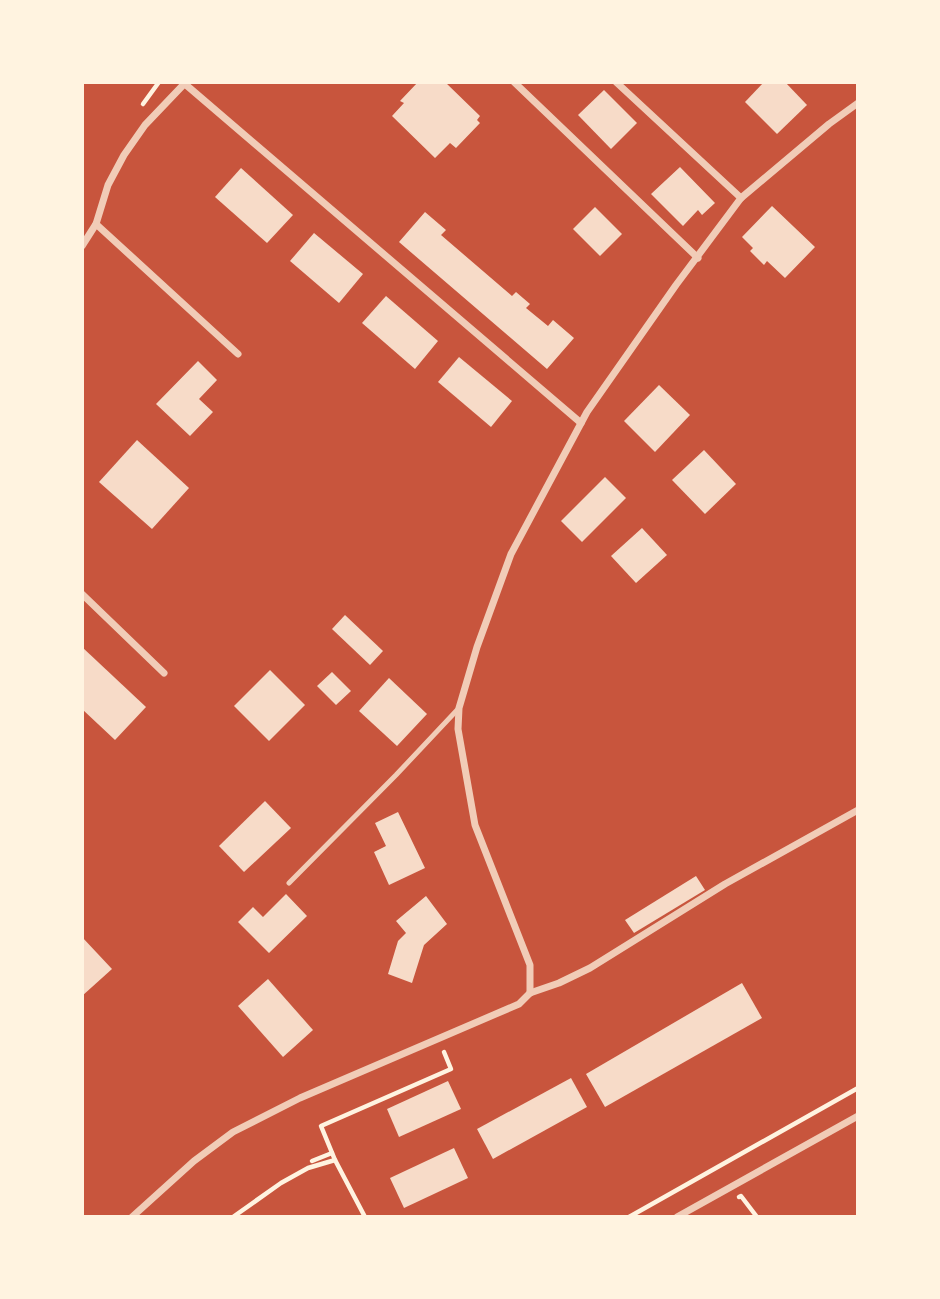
<svg xmlns="http://www.w3.org/2000/svg" width="940" height="1299" viewBox="0 0 940 1299" font-family="Signika,sans-serif">
<style>
.building{fill:#f7dbc8}
.lines{fill:none;stroke-linecap:round;stroke-linejoin:round}
.path{stroke:#fff3e0;stroke-width:4.5}
.service{stroke:#f1ccb7;stroke-width:5}
.minor{stroke:#f1ccb7;stroke-width:7}
</style>
<rect width="100%" height="100%" fill="#c8553d"/>
<!-- building -->
<g class="building">
<polygon points="418,82 445,82 480,116 477,120 480,123 456,148 450,143 435,158 392,116 404,103 400,101"/>
<polygon points="764,82 785,82 807,105 777,134 745,102"/>
<polygon points="604,90 637,123 611,149 578,115"/>
<polygon points="680,167 715,203 702,215 698,210 683,226 651,194"/>
<polygon points="241,168 293,215 267,243 215,197"/>
<polygon points="772,206 815,247 785,278 767,261 764,265 750,251 753,248 742,237"/>
<polygon points="595,207 622,234 600,256 573,229"/>
<polygon points="425,212 446,230 441,235 512,296 516,292 530,304 526,308 548,326 553,320 574,338 547,369 399,242"/>
<polygon points="314,233 363,274 339,303 290,261"/>
<polygon points="386,296 438,341 415,369 362,323"/>
<polygon points="459,357 512,401 491,427 438,382"/>
<polygon points="198,361 217,380 199,399 213,412 190,436 156,404"/>
<polygon points="659,385 690,415 655,452 624,421"/>
<polygon points="137,440 189,488 152,529 99,482"/>
<polygon points="704,450 736,484 705,514 672,480"/>
<polygon points="605,477 626,498 582,542 561,521"/>
<polygon points="642,528 667,555 636,583 611,556"/>
<polygon points="345,615 383,651 370,665 332,629"/>
<polygon points="82,647 146,707 115,740 82,709"/>
<polygon points="270,670 305,705 269,741 234,706"/>
<polygon points="332,672 351,691 336,705 317,686"/>
<polygon points="389,678 427,714 397,746 359,711"/>
<polygon points="265,801 291,828 244,872 219,846"/>
<polygon points="398,812 425,868 389,885 374,852 386,846 375,823"/>
<polygon points="696,876 705,890 634,933 625,920"/>
<polygon points="286,894 307,916 269,953 238,922 253,907 263,917"/>
<polygon points="426,896 447,924 424,945 412,983 388,974 398,941 406,933 396,921"/>
<polygon points="82,937 112,969 82,996"/>
<polygon points="268,979 313,1030 283,1057 238,1006"/>
<polygon points="742,983 762,1018 605,1107 586,1074"/>
<polygon points="571,1078 587,1107 493,1159 477,1129"/>
<polygon points="448,1081 461,1109 399,1137 387,1109"/>
<polygon points="454,1148 468,1178 404,1208 390,1178"/>
</g>
<g class="lines">
<!-- path -->
<g class="path">
<polyline points="143,104 159,82"/>
<polyline points="312,1161 332,1153"/>
<polyline points="739,1197 741,1196 757,1217"/>
<polyline points="233,1217 281,1183 308,1168 335,1160"/>
<polyline points="365,1217 335,1160 321,1126 451,1069 444,1052"/>
<polyline points="629,1217 858,1088"/>
</g>
<!-- service -->
<polyline class="service" points="289,883 396,775 459,708"/>
<!-- minor -->
<g class="minor">
<polyline points="514,82 698,258"/>
<polyline points="616,82 741,198"/>
<polyline points="185,84 581,423"/>
<polyline points="96,224 238,354"/>
<polyline points="82,246 96,224 108,185 124,155 145,125 186,82"/>
<polyline points="82,594 164,673"/>
<polyline points="530,993 530,965 475,825 458,729 459,708 477,647 511,554 587,412 676,285 741,198 829,124 858,103"/>
<polyline points="132,1217 194,1161 233,1132 300,1098 519,1004 530,993 559,983 590,968 725,884 858,810"/>
<polyline points="677,1217 858,1116"/>
</g>
</g>
<!-- border -->
<rect width="940" height="1299" fill="none" stroke="#fff3e0" stroke-width="168"/>
</svg>
